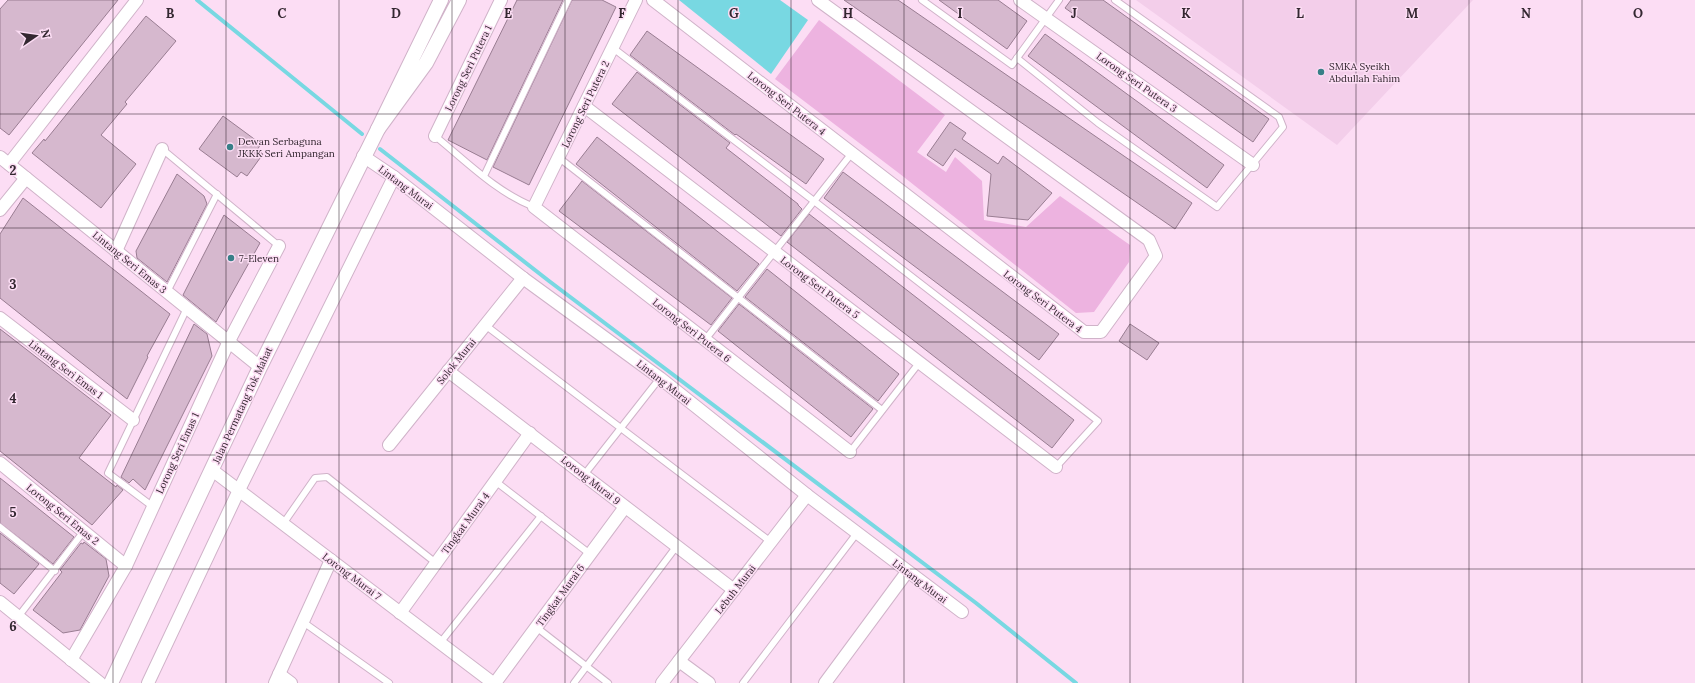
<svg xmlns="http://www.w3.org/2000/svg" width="1695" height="683" viewBox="0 0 1695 683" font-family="Lora,serif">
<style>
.built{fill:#f3ceea}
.green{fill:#edb3e0}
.water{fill:#78d8e2}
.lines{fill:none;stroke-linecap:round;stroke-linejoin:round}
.stream{stroke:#78d8e2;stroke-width:4}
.building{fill:#d6b8ce;stroke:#997d92}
.service-casing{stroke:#d0b3c9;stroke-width:8}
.minor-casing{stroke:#d0b3c9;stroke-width:14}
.tertiary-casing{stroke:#d0b3c9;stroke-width:16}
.service{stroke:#fff;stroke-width:6}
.minor{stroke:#fff;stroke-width:12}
.tertiary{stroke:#fff;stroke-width:14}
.grid{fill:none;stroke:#332730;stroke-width:1;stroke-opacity:0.55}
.poi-dot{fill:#377f87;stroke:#fcddf4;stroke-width:1.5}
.labels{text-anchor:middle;stroke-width:3;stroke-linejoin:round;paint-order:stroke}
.poi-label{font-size:10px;fill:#332730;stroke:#fcddf4;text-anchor:start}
.street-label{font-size:10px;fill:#332730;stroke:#fcddf4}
.grid-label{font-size:13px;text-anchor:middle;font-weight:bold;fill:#332730;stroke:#fcddf4;stroke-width:3;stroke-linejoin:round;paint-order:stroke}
</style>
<rect width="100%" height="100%" fill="#fcddf4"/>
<!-- built -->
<polygon class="built" points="1136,0 1473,0 1337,145"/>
<!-- green -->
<polygon class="green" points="819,20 945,115 917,152 946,172 955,157 982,181 984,220 1026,227 1060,196 1130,245 1129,262 1094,312 1076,313 900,174 775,79"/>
<!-- water -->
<polygon class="water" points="679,0 780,0 808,20 771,74"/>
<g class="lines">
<!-- stream -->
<g class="stream">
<polyline points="197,0 362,134"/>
<polyline points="380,149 549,281 976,603 1076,683"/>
</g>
</g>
<!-- building -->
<g class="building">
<polygon points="8,0 118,0 9,135 0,128 0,9"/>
<polygon points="517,0 563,0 487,160 448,140"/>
<polygon points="572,0 602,0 616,7 529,185 493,167"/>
<polygon points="844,0 898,0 1192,203 1175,229"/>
<polygon points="939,0 998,0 1027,21 1007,49"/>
<polygon points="1071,0 1103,0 1269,119 1253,142 1065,8"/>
<polygon points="146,16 176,41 125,102 127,104 101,135 136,164 101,208 32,153 44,139 45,141"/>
<polygon points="647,31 824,159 806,184 736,134 735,135 630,55"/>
<polygon points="1045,34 1224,165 1207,188 1028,56"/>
<polygon points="637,72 730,143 726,148 798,204 798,205 802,209 781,236 612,104"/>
<polygon points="223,116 261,144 257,150 263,154 247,176 241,172 237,177 199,149"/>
<polygon points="950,122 966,133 962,139 998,164 1003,156 1052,193 1028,220 987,216 991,174 955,149 943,166 927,155"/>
<polygon points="597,137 759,264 737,291 576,164"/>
<polygon points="843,172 1059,334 1039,360 824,198"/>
<polygon points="177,174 204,196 207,204 167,282 137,258 136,251"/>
<polygon points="582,181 732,298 711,325 559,211"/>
<polygon points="23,198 170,314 147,356 148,357 127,399 0,298 0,234"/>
<polygon points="809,214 1074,420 1052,448 787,242"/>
<polygon points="224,215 260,243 216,322 183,295"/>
<polygon points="767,269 899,374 878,401 745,297"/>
<polygon points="739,304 872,408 873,409 851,437 718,331"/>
<polygon points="194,324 207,334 212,356 145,490 133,479 129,483 121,477"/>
<polygon points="1130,324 1159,343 1147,360 1119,341"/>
<polygon points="0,329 111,415 79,458 116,487 117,485 123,490 92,525 0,451"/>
<polygon points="0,478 74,537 53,564 0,523"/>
<polygon points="0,533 39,564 14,594 0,583"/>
<polygon points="84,542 106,559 109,576 80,630 63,633 33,610 62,572 60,570 81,543 83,544"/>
</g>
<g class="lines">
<defs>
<g id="service">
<polyline points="922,0 1012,65 1059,0"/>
<polyline points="613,48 814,201 1098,421 1056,467"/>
<polyline points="1017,58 1098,123 1217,207 1283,127 1279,117 1115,0"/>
<path d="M435 136C466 161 496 192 534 207"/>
<polyline points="162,149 279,246"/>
<polyline points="558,157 882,410"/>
<polyline points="484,176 568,0"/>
<polyline points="167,292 217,194"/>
<polyline points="485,325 771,542"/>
<polyline points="705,340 852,153"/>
<polyline points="850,452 919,363"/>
<polyline points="584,475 660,378"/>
<polyline points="495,481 590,554"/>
<polyline points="152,506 108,473 187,308"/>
<polyline points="283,524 315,478 327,477 436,563"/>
<polyline points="0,527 55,571"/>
<polyline points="18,617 84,531"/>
<polyline points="303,622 389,683"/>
<polyline points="536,627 608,683"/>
<polyline points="440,643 541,516"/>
<polyline points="574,683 676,547"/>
<polyline points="743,683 857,533"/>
</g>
<g id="minor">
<polyline points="636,0 534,207 850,452"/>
<polyline points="653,0 1079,328 1084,332 1101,332 1156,256 1149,240 818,0"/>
<polyline points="1020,0 1253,165"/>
<polyline points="584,106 1056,467"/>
<polyline points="435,136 501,0"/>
<polyline points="363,156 394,177 523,278 660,378 807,495 962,612"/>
<polyline points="0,157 260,367"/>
<polyline points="9,164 137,0"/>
<polyline points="0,210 26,178"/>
<polyline points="116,251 162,149"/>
<polyline points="0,318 133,420"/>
<polyline points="448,371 734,590"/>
<polyline points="389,445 523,278"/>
<polyline points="0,463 126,566"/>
<polyline points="212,470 493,683"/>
<polyline points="0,602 100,683"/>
<polyline points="400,613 530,433"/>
<polyline points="71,660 126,566 229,341 279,246"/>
<polyline points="679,661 709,683"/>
<polyline points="279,674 291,683"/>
<polyline points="148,683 239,490 394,177"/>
<polyline points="275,683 331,560"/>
<polyline points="495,683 625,507"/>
<polyline points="662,683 807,495"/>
<polyline points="825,683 907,572"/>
</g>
<g id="tertiary">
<polyline points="441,0 378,129 426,63 459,0"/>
<polyline points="111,683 260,367 378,129"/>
</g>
</defs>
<!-- service casing -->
<use href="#service" class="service-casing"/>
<!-- minor casing -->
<use href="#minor" class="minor-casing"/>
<!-- tertiary casing -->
<use href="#tertiary" class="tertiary-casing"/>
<!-- service -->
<use href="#service" class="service"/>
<!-- minor -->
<use href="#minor" class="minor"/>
<!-- tertiary -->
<use href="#tertiary" class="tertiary"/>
</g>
<!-- grid -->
<path class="grid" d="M113 0V683M226 0V683M339 0V683M452 0V683M565 0V683M678 0V683M791 0V683M904 0V683M1017 0V683M1130 0V683M1243 0V683M1356 0V683M1469 0V683M1582 0V683M0 114H1695M0 228H1695M0 342H1695M0 455H1695M0 569H1695"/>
<!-- markers -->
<g class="poi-dot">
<circle cx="1321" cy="72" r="4"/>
<circle cx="230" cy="147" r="4"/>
<circle cx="231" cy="258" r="4"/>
</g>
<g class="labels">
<!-- poi labels -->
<g class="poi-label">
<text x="1329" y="70">SMKA Syeikh<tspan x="1329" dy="12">Abdullah Fahim</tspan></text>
<text x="238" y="145">Dewan Serbaguna<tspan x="238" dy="12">JKKK Seri Ampangan</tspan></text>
<text x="239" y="262">7-Eleven</text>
</g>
<!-- street labels -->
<g class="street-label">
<text transform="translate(468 68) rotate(-64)" y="4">Lorong Seri Putera 1</text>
<text transform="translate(1137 82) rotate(35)" y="4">Lorong Seri Putera 3</text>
<text transform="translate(787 103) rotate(38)" y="4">Lorong Seri Putera 4</text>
<text transform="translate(585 104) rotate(-64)" y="4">Lorong Seri Putera 2</text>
<text transform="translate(406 187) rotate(37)" y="4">Lintang Murai</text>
<text transform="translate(130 262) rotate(39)" y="4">Lintang Seri Emas 3</text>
<text transform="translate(820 287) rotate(37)" y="4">Lorong Seri Putera 5</text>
<text transform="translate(1043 301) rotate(37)" y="4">Lorong Seri Putera 4</text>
<text transform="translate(692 330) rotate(38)" y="4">Lorong Seri Putera 6</text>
<text transform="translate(456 361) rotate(-51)" y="4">Solok Murai</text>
<text transform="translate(66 369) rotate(37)" y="4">Lintang Seri Emas 1</text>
<text transform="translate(664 382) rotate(38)" y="4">Lintang Murai</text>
<text transform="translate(242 405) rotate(-65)" y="4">Jalan Permatang Tok Mahat</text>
<text transform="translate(177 453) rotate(-65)" y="4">Lorong Seri Emas 1</text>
<text transform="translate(591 480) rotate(38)" y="4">Lorong Murai 9</text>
<text transform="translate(63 514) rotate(39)" y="4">Lorong Seri Emas 2</text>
<text transform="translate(465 523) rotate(-54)" y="4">Tingkat Murai 4</text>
<text transform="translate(352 576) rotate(37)" y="4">Lorong Murai 7</text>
<text transform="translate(920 581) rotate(37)" y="4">Lintang Murai</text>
<text transform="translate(735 589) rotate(-52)" y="4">Lebuh Murai</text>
<text transform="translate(560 595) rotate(-54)" y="4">Tingkat Murai 6</text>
</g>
</g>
<g class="grid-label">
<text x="170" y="18">B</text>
<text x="282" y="18">C</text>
<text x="396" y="18">D</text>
<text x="508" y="18">E</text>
<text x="622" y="18">F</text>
<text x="734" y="18">G</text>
<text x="848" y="18">H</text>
<text x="960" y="18">I</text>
<text x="1074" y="18">J</text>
<text x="1186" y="18">K</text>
<text x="1300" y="18">L</text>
<text x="1412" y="18">M</text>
<text x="1526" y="18">N</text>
<text x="1638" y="18">O</text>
<text x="13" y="175">2</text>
<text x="13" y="289">3</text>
<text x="13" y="403">4</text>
<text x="13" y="517">5</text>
<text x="13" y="631">6</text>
</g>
<!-- north arrow -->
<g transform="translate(36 36) rotate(77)" stroke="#fcddf4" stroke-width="3" paint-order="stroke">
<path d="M0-3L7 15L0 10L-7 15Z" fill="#332730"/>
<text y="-6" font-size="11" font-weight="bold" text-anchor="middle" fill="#332730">N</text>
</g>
</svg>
